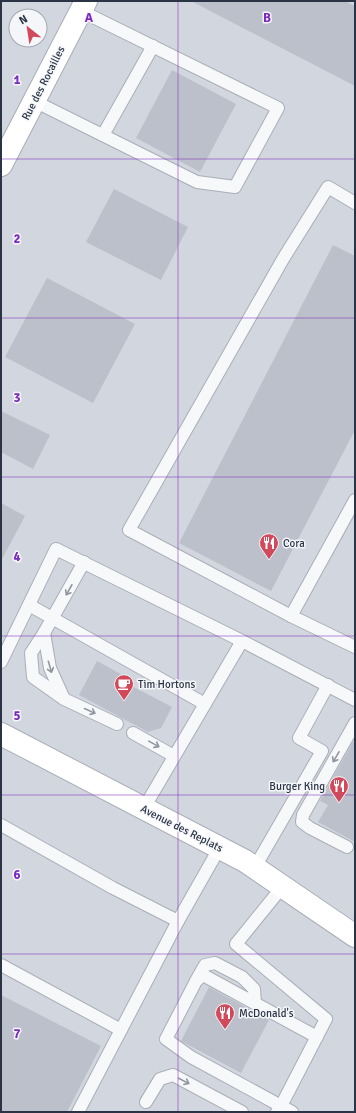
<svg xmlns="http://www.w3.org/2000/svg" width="356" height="1113" viewBox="0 0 356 1113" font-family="Signika,sans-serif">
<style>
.built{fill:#d2d6de;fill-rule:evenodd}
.building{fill:#bbc0ca}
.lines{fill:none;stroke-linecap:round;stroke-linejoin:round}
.lane-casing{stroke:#a9aeb7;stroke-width:14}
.secondary-casing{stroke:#a9aeb7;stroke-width:24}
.lane{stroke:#f7f8fa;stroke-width:12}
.secondary{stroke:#fff;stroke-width:22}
.oneway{stroke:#9196a0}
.grid{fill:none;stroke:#7b2cbf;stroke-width:1;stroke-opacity:0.55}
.labels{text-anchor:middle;stroke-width:3;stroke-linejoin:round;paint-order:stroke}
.street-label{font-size:11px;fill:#2b3445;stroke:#f4f6f9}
.poi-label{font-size:11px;fill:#2b3445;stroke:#f4f6f9;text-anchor:start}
.grid-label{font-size:13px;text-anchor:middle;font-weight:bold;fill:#7b2cbf;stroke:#f4f6f9;stroke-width:3;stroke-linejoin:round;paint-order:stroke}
</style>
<rect width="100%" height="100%" fill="#e4e7ec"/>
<!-- built -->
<path class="built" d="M1 1H355V1112H1ZM16 16H40V40H16Z"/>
<!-- building -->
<g class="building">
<polygon points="191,1 345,1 355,6 355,86"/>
<polygon points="172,70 236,104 200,172 136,138"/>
<polygon points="114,189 188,227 161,280 86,242"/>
<polygon points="333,245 355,256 355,430 271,591 179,543"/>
<polygon points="47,278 135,324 93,403 5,357"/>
<polygon points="1,411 50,435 33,469 1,452"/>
<polygon points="1,503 25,516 1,561"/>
<polygon points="97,661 128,678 126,683 172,707 161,728 148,732 79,695"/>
<polygon points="355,738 355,842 318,822 328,805 320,801"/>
<polygon points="209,987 269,1020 241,1073 181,1041"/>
<polygon points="1,995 101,1046 67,1112 1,1112"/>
</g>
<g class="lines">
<defs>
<g id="lane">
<polyline points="34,101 197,182 235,187 278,108 81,11"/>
<polyline points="103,135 153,46"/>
<polyline points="355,500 291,616 355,647"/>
<polyline points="84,562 44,633 31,653 33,677 64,699 117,724"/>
<polyline points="29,605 205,704"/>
<polyline points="291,616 129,530 283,259 328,187 355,203"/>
<polyline points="44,633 50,668 64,699"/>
<polyline points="1,662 56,549 242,641"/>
<polyline points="133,733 174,756"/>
<polyline points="144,808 242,641 355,700"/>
<polyline points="1,825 113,888 178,921"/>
<polyline points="347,847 310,828 302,822 303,815 355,723"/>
<polyline points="255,867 322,751 299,738 328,685"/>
<polyline points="283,886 236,944 326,1019 281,1106 292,1112"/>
<polyline points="1,965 121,1030"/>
<polyline points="196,981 205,965 215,963 242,977 254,989 255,1003"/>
<polyline points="146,1102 160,1079 173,1075 242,1112"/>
<polyline points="78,1112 178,921 220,847"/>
<polyline points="277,1112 281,1106 191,1057 166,1039 196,981 203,975 317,1037"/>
</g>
<g id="secondary">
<polyline points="1,165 86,1"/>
<polyline points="1,734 245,861 355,936"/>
</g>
</defs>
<!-- lane casing -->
<use href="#lane" class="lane-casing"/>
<!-- secondary casing -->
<use href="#secondary" class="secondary-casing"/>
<!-- lane -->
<use href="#lane" class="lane"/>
<!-- secondary -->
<use href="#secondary" class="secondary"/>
</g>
<!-- one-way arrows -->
<defs><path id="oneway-shaft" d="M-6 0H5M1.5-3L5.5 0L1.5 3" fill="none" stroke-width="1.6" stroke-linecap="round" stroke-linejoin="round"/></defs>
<g class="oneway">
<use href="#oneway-shaft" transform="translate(69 590) rotate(119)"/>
<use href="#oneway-shaft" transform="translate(50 667) rotate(74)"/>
<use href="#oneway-shaft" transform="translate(90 711) rotate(25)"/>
<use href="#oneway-shaft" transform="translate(154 744) rotate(29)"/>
<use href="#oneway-shaft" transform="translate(336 757) rotate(120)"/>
<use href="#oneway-shaft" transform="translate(184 1081) rotate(28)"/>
</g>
<!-- grid -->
<path class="grid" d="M178 1V1112M1 159H355M1 318H355M1 477H355M1 636H355M1 795H355M1 954H355"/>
<!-- icons -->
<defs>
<symbol id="restaurant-pin" viewBox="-11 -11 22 30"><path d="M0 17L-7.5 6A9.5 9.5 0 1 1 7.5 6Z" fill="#d1495b" stroke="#f4f6f9"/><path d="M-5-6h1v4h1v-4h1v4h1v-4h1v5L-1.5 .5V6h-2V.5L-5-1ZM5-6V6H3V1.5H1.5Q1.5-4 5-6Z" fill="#fff"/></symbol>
<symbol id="cafe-pin" viewBox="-11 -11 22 30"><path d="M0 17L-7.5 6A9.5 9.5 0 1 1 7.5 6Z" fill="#d1495b" stroke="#f4f6f9"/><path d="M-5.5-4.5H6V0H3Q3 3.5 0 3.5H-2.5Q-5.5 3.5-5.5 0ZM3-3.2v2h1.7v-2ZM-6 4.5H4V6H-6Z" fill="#fff"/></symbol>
</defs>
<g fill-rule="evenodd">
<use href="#restaurant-pin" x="258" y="532" width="22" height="30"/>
<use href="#cafe-pin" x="113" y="673" width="22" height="30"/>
<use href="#restaurant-pin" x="328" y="775" width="22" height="30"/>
<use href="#restaurant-pin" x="214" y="1002" width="22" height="30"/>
</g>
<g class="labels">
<!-- street labels -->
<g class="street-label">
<text transform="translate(43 83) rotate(-63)" y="4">Rue des Rocailles</text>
<text transform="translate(182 828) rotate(27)" y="4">Avenue des Replats</text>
</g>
<!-- poi labels -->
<g class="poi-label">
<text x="283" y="547">Cora</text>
<text x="138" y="688">Tim Hortons</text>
<text x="325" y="790" text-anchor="end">Burger King</text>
<text x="239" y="1017">McDonald's</text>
</g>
</g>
<g class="grid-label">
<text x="89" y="22">A</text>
<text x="267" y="22">B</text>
<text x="17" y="84">1</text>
<text x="17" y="243">2</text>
<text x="17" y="402">3</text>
<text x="17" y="561">4</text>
<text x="17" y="720">5</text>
<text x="17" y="879">6</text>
<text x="17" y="1038">7</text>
</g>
<!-- border -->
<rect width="356" height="1113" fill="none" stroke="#2b3445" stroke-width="4"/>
<!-- north arrow -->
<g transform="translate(28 28) rotate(330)"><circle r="19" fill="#f4f6f9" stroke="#a4a8b1"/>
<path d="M0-3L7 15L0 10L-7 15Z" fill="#d1495b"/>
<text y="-6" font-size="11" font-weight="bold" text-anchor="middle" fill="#2b3445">N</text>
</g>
</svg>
